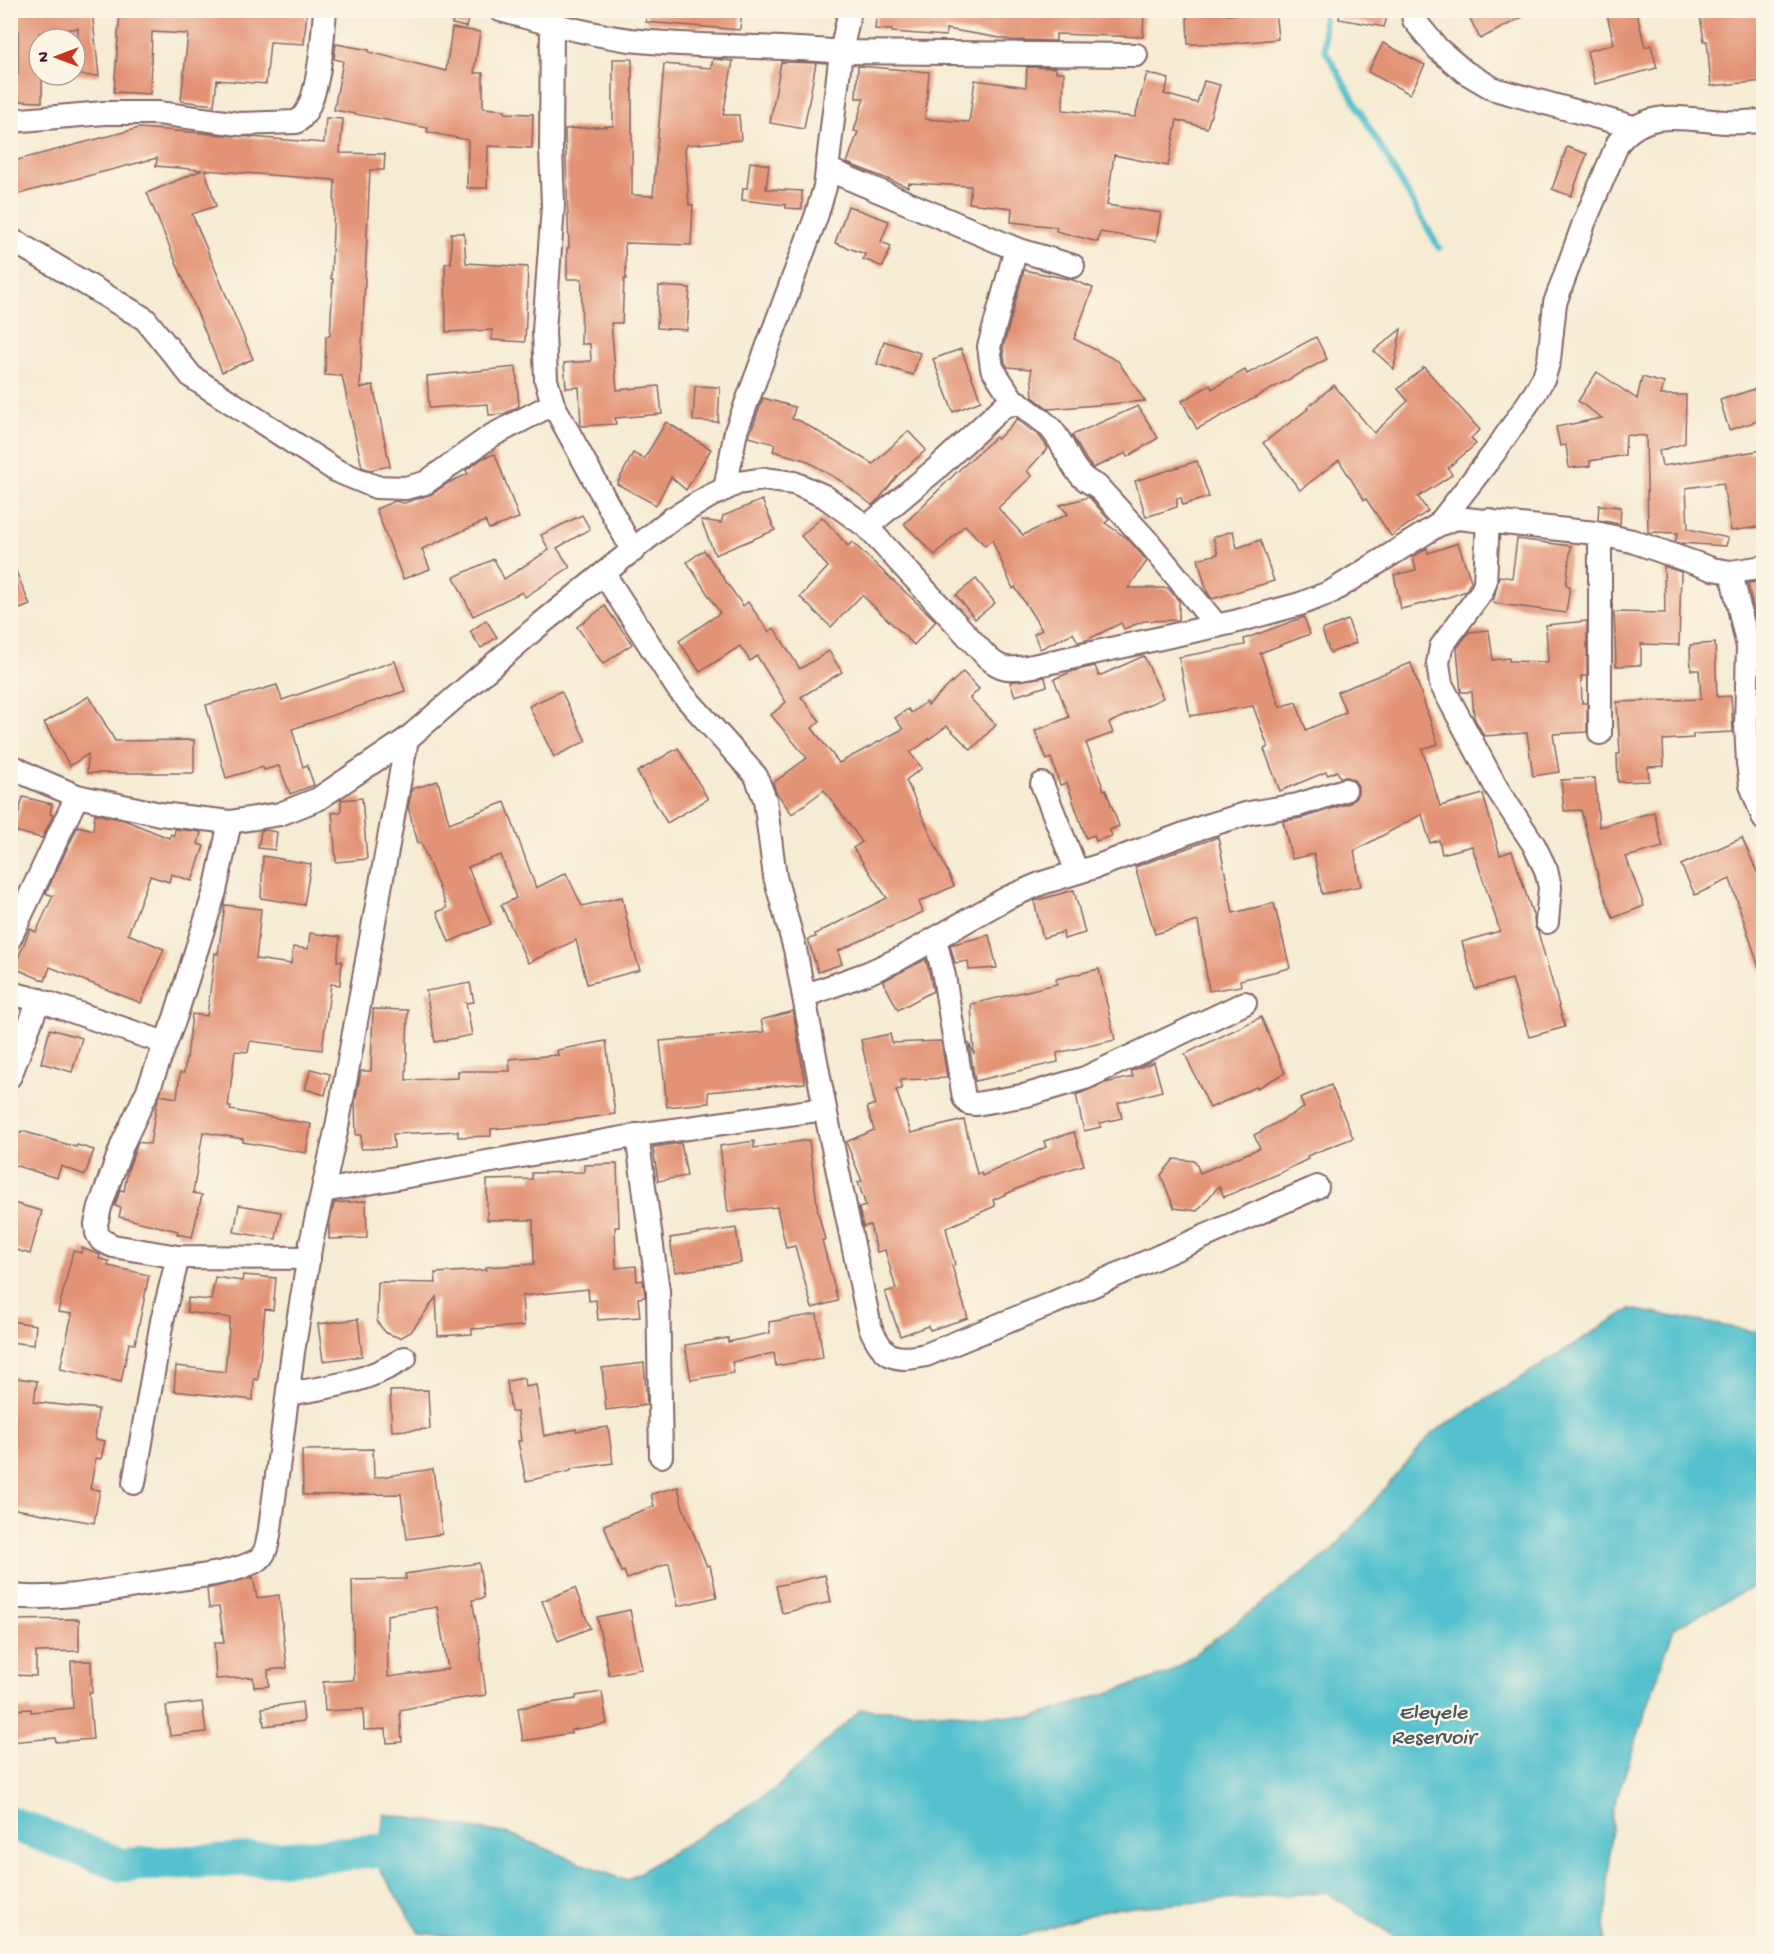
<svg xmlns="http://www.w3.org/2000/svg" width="1774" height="1954" viewBox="0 0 1774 1954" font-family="'Gochi Hand',sans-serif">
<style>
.water{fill:#54c1ce;stroke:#4f707c;stroke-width:1.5}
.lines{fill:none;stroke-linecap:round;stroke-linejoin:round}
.stream{stroke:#54c1ce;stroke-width:6}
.river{stroke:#54c1ce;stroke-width:34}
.building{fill:#e39374;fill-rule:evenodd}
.street-casing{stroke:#866666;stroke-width:26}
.street{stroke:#fff;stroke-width:22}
.labels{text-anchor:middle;stroke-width:5;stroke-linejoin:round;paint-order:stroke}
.water-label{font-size:22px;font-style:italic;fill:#4e5864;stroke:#fcf5e5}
</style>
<rect width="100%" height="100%" fill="#fcf5e5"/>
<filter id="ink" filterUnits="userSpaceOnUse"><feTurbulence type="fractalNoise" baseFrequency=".0167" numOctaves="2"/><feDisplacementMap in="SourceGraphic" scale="12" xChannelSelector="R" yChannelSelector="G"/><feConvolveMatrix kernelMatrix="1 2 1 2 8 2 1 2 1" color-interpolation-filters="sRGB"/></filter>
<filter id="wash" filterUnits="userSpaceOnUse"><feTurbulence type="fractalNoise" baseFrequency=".008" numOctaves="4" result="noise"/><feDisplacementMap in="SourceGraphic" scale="24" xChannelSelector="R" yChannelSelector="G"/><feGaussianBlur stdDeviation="1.35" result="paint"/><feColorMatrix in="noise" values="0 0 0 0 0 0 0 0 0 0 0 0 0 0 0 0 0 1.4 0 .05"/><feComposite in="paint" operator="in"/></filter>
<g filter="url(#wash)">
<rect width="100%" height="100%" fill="#f6ebd3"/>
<!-- water -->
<polygon class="water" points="1630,1309 1763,1333 1764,1581 1674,1628 1613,1809 1604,1943 1405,1943 1326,1892 1109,1909 1012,1939 819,1939 813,1944 515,1944 419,1933 377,1864 384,1814 510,1834 626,1881 775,1789 861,1709 1034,1717 1169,1673 1332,1551 1431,1434"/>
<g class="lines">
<!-- stream -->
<polyline class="stream" points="1323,10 1325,50 1439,248"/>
<!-- river -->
<polyline class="river" points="10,1823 122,1865 280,1858 392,1850 425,1857"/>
</g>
<g id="blocks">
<!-- building -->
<g class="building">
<polygon points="10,10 92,10 99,76 77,75 78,28 39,33 39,75 42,75 42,102 14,101 14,75 18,75 18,30 10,31"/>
<polygon points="120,10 307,10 304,44 270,42 266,84 217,80 214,105 181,101 188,34 152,32 150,94 114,92"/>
<polygon points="455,10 470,12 466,27 452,24"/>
<polygon points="647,10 742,10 740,30 646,22"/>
<polygon points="877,10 1144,10 1143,37 1056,34 1056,41 1012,40 946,29 946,36 892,32 892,30 875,29"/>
<polygon points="1275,10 1278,39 1226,44 1188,44 1187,14 1227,13 1227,15"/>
<polygon points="1340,10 1389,10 1384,27 1339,19"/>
<polygon points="1466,10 1536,10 1480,39"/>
<polygon points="1606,10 1636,10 1645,47 1651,45 1657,68 1595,84 1587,51 1614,44"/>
<polygon points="1699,10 1761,10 1764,27 1764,81 1711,86 1707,41 1704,41"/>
<polygon points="452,28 480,32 474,73 483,73 483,108 505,110 505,113 533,114 532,148 488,146 487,188 467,188 468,140 427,132 428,128 334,110 343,61 334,59 336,44 369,50 369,52 446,71"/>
<polygon points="1383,43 1425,65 1410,94 1368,72"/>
<polygon points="613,59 632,59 632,195 653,196 664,64 711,68 713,59 733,61 723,115 739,115 741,140 687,145 685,149 689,205 693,205 691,245 625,243 626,279 624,279 622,323 611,323 617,390 659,386 662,414 615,418 616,424 581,426 579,387 566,388 564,363 591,361 590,344 581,344 582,279 567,279 567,248 569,248 565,129 613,126"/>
<polygon points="781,62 816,63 804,129 770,123"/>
<polygon points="858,66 929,72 925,119 969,122 975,80 1026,87 1027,67 1056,68 1056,72 1064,72 1063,110 1135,117 1147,73 1169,79 1164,94 1197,103 1204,81 1220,85 1207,128 1177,120 1168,166 1114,155 1107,205 1161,213 1156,241 1100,232 1098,242 1056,231 1057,227 1011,222 1012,208 969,203 971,186 909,183 908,187 847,163 858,132 854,131 864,98 856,98"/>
<polygon points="326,118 343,119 340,153 385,154 384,170 370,170 360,388 373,385 390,466 370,470 362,467 342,376 325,375 326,336 330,336 333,279 331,279 335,180 205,170 216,206 192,214 253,359 222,372 147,193 202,170 156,166 157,158 10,196 10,162 139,128 324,143"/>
<polygon points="1567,147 1587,154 1571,196 1552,189"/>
<polygon points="750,162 769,165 766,189 802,191 802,209 786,208 786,205 742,200 743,188 747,188"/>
<polygon points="848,206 889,221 881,242 891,246 883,267 863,259 865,254 835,243"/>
<polygon points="451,233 464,233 466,263 528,267 525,342 492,340 492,330 446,332 445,264 451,263"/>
<polygon points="1024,270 1073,280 1093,288 1074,339 1118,361 1145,401 1049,409 1033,397 1031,369 1008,367 1005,363 1003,348"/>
<polygon points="659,286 690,288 687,330 657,328"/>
<polygon points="1401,329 1394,369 1374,351"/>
<polygon points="1316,337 1327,359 1197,429 1182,401 1210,385 1212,389 1245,370 1247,374"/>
<polygon points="884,341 920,353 913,375 877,364"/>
<polygon points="961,349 981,401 953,412 933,359"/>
<polygon points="516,367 519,406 504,414 489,415 488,404 429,408 427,376"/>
<polygon points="1424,367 1480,430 1471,438 1476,444 1448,468 1452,475 1418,497 1428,511 1391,536 1366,499 1364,500 1339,460 1300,490 1263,443 1308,409 1307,408 1334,385 1374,433 1408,401 1398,389"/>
<polygon points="1597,372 1637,399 1642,377 1664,383 1661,395 1686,395 1685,443 1659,451 1662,466 1764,450 1764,526 1731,531 1723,483 1686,488 1688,529 1728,538 1726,546 1679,543 1675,542 1678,533 1648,532 1646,436 1626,435 1625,455 1590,461 1590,466 1569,468 1566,445 1560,446 1556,427 1602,418 1578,401"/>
<polygon points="695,386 720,387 718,422 693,421"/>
<polygon points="1758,388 1764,407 1764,419 1729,430 1720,400"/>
<polygon points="763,398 795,407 792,419 800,421 873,464 908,431 926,450 898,475 880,498 872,505 841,481 805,460 773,451 775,444 749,437"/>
<polygon points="1138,406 1158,438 1127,457 1126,453 1093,468 1087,461 1072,435"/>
<polygon points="1017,419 1040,437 1048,448 1027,471 1032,476 998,508 1023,535 1068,514 1060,505 1089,497 1109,520 1105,523 1128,539 1147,561 1128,588 1168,588 1179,601 1179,620 1144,621 1124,629 1121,623 1087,640 1078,642 1073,633 1040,649 1034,634 1042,630 1015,587 1013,589 992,540 985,546 965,525 935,555 904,524 961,468 996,437 998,439"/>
<polygon points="666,422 711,449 686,490 671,477 656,505 617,484 633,453 644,459"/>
<polygon points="495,454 519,518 489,529 485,521 422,549 430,569 403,579 376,509 395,501 404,503 432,494 448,483 468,474 466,470 483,458"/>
<polygon points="1197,461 1209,497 1183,505 1181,498 1177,498 1177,507 1146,517 1135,481"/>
<polygon points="762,500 775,530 715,555 701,520 721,523 723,516"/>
<polygon points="1599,505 1621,507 1620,524 1598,520"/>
<polygon points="582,515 590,529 557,548 570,567 525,597 522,592 473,616 454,577 494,559 504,579 549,550 541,535"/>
<polygon points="822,517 848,546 852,542 936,621 914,645 862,595 831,627 800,597 828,567 801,536"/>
<polygon points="1233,531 1237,548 1260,540 1274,581 1212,599 1207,592 1198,559 1218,554 1213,537"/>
<polygon points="1517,539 1571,546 1566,585 1570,586 1566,613 1493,603 1499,576 1512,578"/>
<polygon points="1458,543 1471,581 1466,591 1449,597 1401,609 1394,575 1416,570 1413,557 1427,548 1428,553"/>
<polygon points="704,550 743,606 748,602 769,632 774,628 800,669 829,651 842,672 801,697 820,721 812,728 839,763 903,729 895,718 908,709 911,713 926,702 928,705 963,672 979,689 970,698 996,725 971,750 947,726 910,753 922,768 906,780 954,886 919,902 923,912 838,951 842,964 818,972 808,939 816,937 815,934 887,898 853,848 862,842 824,790 792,814 776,792 773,783 807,758 771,715 786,702 757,656 750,661 740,646 700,672 679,641 720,613 687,562"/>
<polygon points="10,557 30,605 10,613"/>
<polygon points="1664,566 1681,572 1679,645 1641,644 1641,665 1616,666 1614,612 1665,613"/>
<polygon points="976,579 995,603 975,619 956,595"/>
<polygon points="1764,581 1764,631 1758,631 1748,583"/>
<polygon points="605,606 632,644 603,664 577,627"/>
<polygon points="1304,617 1310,634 1260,653 1280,707 1296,702 1306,730 1346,712 1337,692 1411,663 1438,744 1422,749 1440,806 1483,794 1500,855 1512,851 1534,918 1535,927 1538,932 1565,1027 1529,1037 1512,979 1475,989 1462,942 1500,931 1472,846 1442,854 1439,840 1430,843 1422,814 1354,851 1361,886 1322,894 1314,854 1292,859 1283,821 1302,818 1350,803 1355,799 1358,793 1358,786 1354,780 1348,777 1340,777 1337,771 1328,775 1326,772 1280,791 1264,749 1268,747 1253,706 1190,716 1179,657 1245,645 1244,639"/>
<polygon points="486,620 497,637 481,648 470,632"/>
<polygon points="1348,620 1356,643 1330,653 1322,630"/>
<polygon points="1587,621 1587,676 1581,676 1582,703 1587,703 1587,732 1553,734 1559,772 1533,776 1527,733 1484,736 1474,717 1472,692 1461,692 1457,648 1469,632 1489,630 1493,660 1509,658 1509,661 1548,662 1546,625"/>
<polygon points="1715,643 1717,697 1731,696 1733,732 1693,734 1693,738 1663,740 1664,766 1648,767 1649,781 1618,782 1617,754 1620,754 1617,702 1701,699 1699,670 1691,670 1690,645"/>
<polygon points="1144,656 1163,698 1109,723 1113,733 1086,743 1104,790 1106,790 1119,826 1110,830 1112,836 1096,841 1094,835 1086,838 1067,783 1060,785 1051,758 1047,760 1035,731 1069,717 1054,679 1073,671 1095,666 1099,676"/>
<polygon points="395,661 405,691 292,729 303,767 307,765 314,785 290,794 279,766 264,770 263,767 226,778 206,705 277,685 282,700"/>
<polygon points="1045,677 1047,686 1015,696 1010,682"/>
<polygon points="561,691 586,741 554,757 529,706"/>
<polygon points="89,696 115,741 194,740 194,773 87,773 88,754 70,766 44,723"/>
<polygon points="678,748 708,799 667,823 637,772"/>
<polygon points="1595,778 1599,827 1654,812 1663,847 1626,857 1644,906 1613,918 1600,884 1581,810 1564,811 1561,780"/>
<polygon points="438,781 449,823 505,802 536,888 566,873 582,906 622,897 633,948 640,970 587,984 576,940 528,963 501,905 516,898 501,855 468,867 491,924 449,942 437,912 447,908 421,843 418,843 408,807 412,789"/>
<polygon points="23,797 52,804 50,814 53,815 42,838 14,831"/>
<polygon points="362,798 367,859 336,862 332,813 341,812 341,800"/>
<polygon points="95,814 124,820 169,838 171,834 174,836 175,829 201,832 198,844 204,846 192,881 171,874 169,882 150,876 128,934 164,949 141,1003 50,967 45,981 14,968 30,929 36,932 53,896 46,893 78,826 93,830"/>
<polygon points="265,830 277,832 275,850 258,848 261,831"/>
<polygon points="1218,837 1233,913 1274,903 1290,968 1240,980 1241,986 1209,991 1198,921 1155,934 1135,867"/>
<polygon points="1742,838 1764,887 1764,969 1760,970 1730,879 1695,895 1681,865"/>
<polygon points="263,856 311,864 304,905 261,898"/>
<polygon points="1074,890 1085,933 1064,939 1063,932 1043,938 1034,901"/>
<polygon points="225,905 261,909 256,959 291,964 293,947 308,949 310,933 340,937 337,961 342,961 340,985 331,984 322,1050 250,1041 248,1052 235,1051 228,1107 231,1107 230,1110 311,1124 306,1153 243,1142 243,1139 203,1132 193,1193 202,1195 192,1237 177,1234 178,1231 119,1217 121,1208 115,1206 120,1190 124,1191 128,1170 138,1142 150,1144 157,1102 160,1095 177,1098 180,1073 184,1073 186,1058 187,1058 192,1014 207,1016 215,953 218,954"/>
<polygon points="989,935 997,968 969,970 968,961 955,963 950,945"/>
<polygon points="926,959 933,991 898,1010 883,981"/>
<polygon points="1099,969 1115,1040 1057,1053 1058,1062 975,1081 969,1043 974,1054 971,1004 1057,984 1056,979"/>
<polygon points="470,983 474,1002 466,1003 472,1035 435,1042 426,991"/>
<polygon points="373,1009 408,1010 406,1080 458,1078 458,1071 510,1071 509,1059 558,1055 557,1050 606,1041 615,1114 550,1123 550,1124 491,1129 491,1136 458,1137 458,1131 393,1134 394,1148 361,1149 361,1135 356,1135 355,1102 361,1071 371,1071"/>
<polygon points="793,1011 805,1083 708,1092 709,1103 667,1107 660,1041 764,1032 761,1020"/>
<polygon points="1261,1017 1285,1073 1257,1088 1256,1087 1210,1108 1185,1054"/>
<polygon points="50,1029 82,1038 72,1072 41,1063"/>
<polygon points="890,1034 892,1043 941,1041 947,1078 900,1080 902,1089 896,1090 911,1133 964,1120 977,1174 981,1173 982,1176 1046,1147 1044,1141 1074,1132 1084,1165 1041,1178 993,1200 995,1206 946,1228 955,1265 952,1266 968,1318 930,1330 928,1326 900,1336 885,1292 896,1289 885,1250 877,1252 870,1225 863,1227 859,1208 866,1206 858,1182 862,1181 846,1142 874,1130 867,1107 875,1104 861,1040"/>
<polygon points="1154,1062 1162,1091 1118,1103 1122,1118 1100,1123 1101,1127 1084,1131 1076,1095 1105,1083 1133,1077 1131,1071"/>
<polygon points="311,1069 330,1074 325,1095 305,1089"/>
<polygon points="1331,1085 1353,1138 1307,1156 1308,1159 1278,1174 1224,1197 1219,1186 1197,1211 1174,1208 1161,1175 1174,1159 1195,1161 1200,1173 1260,1148 1254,1135 1304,1108 1300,1098"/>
<polygon points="10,1130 21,1133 22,1131 76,1147 77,1145 94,1150 85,1175 61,1166 57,1178 10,1164"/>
<polygon points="809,1140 818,1212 825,1240 822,1240 838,1301 812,1308 795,1246 786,1248 777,1207 728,1212 720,1146 754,1141 754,1148"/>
<polygon points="681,1143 687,1176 658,1181 653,1147"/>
<polygon points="617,1164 619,1227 615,1227 616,1268 636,1266 637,1281 643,1280 645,1297 638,1298 640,1317 598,1320 596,1300 589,1301 588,1289 522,1296 524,1326 472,1329 472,1334 438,1336 436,1297 411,1332 400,1338 386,1333 377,1322 378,1282 436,1283 435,1273 486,1270 486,1267 534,1264 533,1220 487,1220 487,1180 532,1179 532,1173 584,1172 584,1165"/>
<polygon points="366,1201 367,1238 329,1239 329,1225 334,1203"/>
<polygon points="10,1202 42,1211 30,1254 10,1248"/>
<polygon points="239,1205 281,1212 276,1239 234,1232"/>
<polygon points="736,1228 741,1263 675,1272 670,1238"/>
<polygon points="82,1248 100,1255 99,1259 109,1261 108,1266 149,1275 135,1344 129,1343 121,1382 60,1369 72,1314 58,1312 73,1251 81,1253"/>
<polygon points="243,1275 276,1278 273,1310 265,1309 258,1380 254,1379 253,1400 174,1391 176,1366 225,1372 230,1318 187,1312 188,1298 211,1300 215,1277 242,1281"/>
<polygon points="817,1314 823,1358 776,1366 774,1353 732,1362 734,1373 691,1380 685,1345 728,1338 728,1342 770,1333 769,1322"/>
<polygon points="358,1319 362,1356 323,1361 318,1324"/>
<polygon points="10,1321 36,1325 34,1345 10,1342"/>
<polygon points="644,1363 647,1405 606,1410 602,1368"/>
<polygon points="10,1377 37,1381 34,1402 98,1409 95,1439 105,1441 101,1459 96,1458 90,1489 100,1490 94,1523 10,1508"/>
<polygon points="524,1378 525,1387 536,1385 544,1436 576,1429 576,1431 608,1427 613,1463 571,1469 571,1471 526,1481 518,1441 521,1441 517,1412 511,1412 507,1381"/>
<polygon points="428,1390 430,1429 392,1431 390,1391"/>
<polygon points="373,1449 374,1478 433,1469 442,1534 407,1539 401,1494 303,1495 302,1450"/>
<polygon points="678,1487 683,1508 707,1566 710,1565 717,1597 678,1606 669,1563 627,1579 624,1571 621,1572 604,1525 654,1506 651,1494"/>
<path d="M479 1563 484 1598 472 1600 480 1642H479L486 1695 438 1702 400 1710 402 1742 387 1743 386 1729 364 1730 363 1709 325 1711 323 1682 354 1680 352 1580 406 1579 405 1574ZM437 1607 448 1669 388 1677 387 1615Z"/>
<polygon points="825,1575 831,1602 782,1613 776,1586"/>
<polygon points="253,1577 257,1598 279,1595 287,1668 268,1670 269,1686 254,1687 253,1677 216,1679 214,1643 224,1643 219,1607 209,1608 207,1589"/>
<polygon points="575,1588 590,1628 558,1641 542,1601"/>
<polygon points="630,1610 642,1669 609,1675 597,1617"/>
<polygon points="79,1619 79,1651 36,1652 36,1676 13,1675 10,1620"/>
<polygon points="71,1661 91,1661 92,1693 89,1693 93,1739 56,1742 55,1738 10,1742 10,1710 31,1709 31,1712 73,1708"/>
<polygon points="602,1692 607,1724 571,1730 571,1733 523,1741 518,1708 576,1699 576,1696"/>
<polygon points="202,1702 206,1732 170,1736 166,1706"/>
<polygon points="302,1702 304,1721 264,1726 262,1708"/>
</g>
</g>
</g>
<g filter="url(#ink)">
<use href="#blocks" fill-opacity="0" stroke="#866666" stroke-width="1.5"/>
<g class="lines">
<defs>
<g id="street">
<path d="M500 10C542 22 587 34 630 40 700 48 771 45 841 52L1136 55"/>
<polyline points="1412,10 1414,20 1438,49 1465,72 1494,89 1634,127"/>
<polyline points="552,24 551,148 553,206 544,331 546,380 553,404 633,551"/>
<path d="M10 121 104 113H158L240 124 296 122C319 111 323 35 325 10"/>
<polyline points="827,169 1016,249 1073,266"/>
<polyline points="10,240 19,244 145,319 192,377 337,471 376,487 405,488 425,483 491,436 553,404"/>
<polyline points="1015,403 992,368 989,347 1016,249"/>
<polyline points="725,489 736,431 816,217 825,187 841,52 850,10"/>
<polyline points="1488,520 1485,583 1482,591 1441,647 1438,663 1441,684 1496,787 1534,845 1546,870 1550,887 1547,922"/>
<path d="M1438 525 1494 453 1535 393 1544 377 1549 360 1555 303 1584 223 1618 143C1648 106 1685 120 1726 122 1738 123 1751 121 1764 121"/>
<path d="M867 527 936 469 1004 406 1019 403C1029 412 1044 420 1053 431 1069 451 1071 476 1097 486L1150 544 1217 626"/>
<polyline points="1600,534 1600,733"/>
<polyline points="1731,572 1748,647 1746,725 1748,763 1751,785 1764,819"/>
<path d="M604 574 678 689 756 776 765 800 775 877 795 949 825 1109 870 1327C884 1358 893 1362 926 1355L1053 1303 1317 1187"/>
<path d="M10 765 30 776 77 796 160 814 230 822 280 814 318 799 407 739 537 627 670 520 710 496 725 489 738 483 764 479 794 483 824 496 867 527 987 657C1003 672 1012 669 1033 666L1234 622 1300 604 1331 592 1438 525 1457 518 1595 533 1632 541 1712 569 1731 572 1764 567"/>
<polyline points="1042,784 1077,872"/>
<polyline points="230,822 215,891 175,1018 148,1090 123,1143 100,1207 96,1224 97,1233 101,1240 113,1246 178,1257 309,1258"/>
<polyline points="10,938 77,796"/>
<polyline points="935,939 944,976 964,1098 968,1103 976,1104 1027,1095 1085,1078 1245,1003"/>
<polyline points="10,993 39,1000 165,1043"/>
<polyline points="804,996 868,973 899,959 1007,898 1042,883 1098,866 1203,827 1249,813 1298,805 1345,790"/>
<polyline points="10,1076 39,1000"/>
<polyline points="637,1135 658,1291 661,1456"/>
<polyline points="323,1191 645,1134 825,1109"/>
<path d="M288 1394C331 1387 367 1382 405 1358"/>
<polyline points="134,1483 162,1321 178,1257"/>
<path d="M10 1596C63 1601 114 1589 166 1581 193 1577 231 1574 256 1561 267 1556 268 1540 270 1529L293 1352 311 1243 337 1127 407 739"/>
</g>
</defs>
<!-- street casing -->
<use href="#street" class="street-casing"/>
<!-- street -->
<use href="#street" class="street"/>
</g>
</g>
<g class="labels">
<!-- water labels -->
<g class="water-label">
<text x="1433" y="1718">Eleyele<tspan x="1433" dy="25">Reservoir</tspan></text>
</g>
</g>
<!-- margin -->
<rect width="1774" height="1954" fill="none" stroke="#fcf5e5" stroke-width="36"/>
<!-- north arrow -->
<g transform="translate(57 57) rotate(270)"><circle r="28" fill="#fcf5e5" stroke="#b59f9b" stroke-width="1.5"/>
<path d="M0-4.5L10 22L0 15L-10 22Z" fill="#c8321e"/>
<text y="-9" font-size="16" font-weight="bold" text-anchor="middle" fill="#4a1f2b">N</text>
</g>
</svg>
